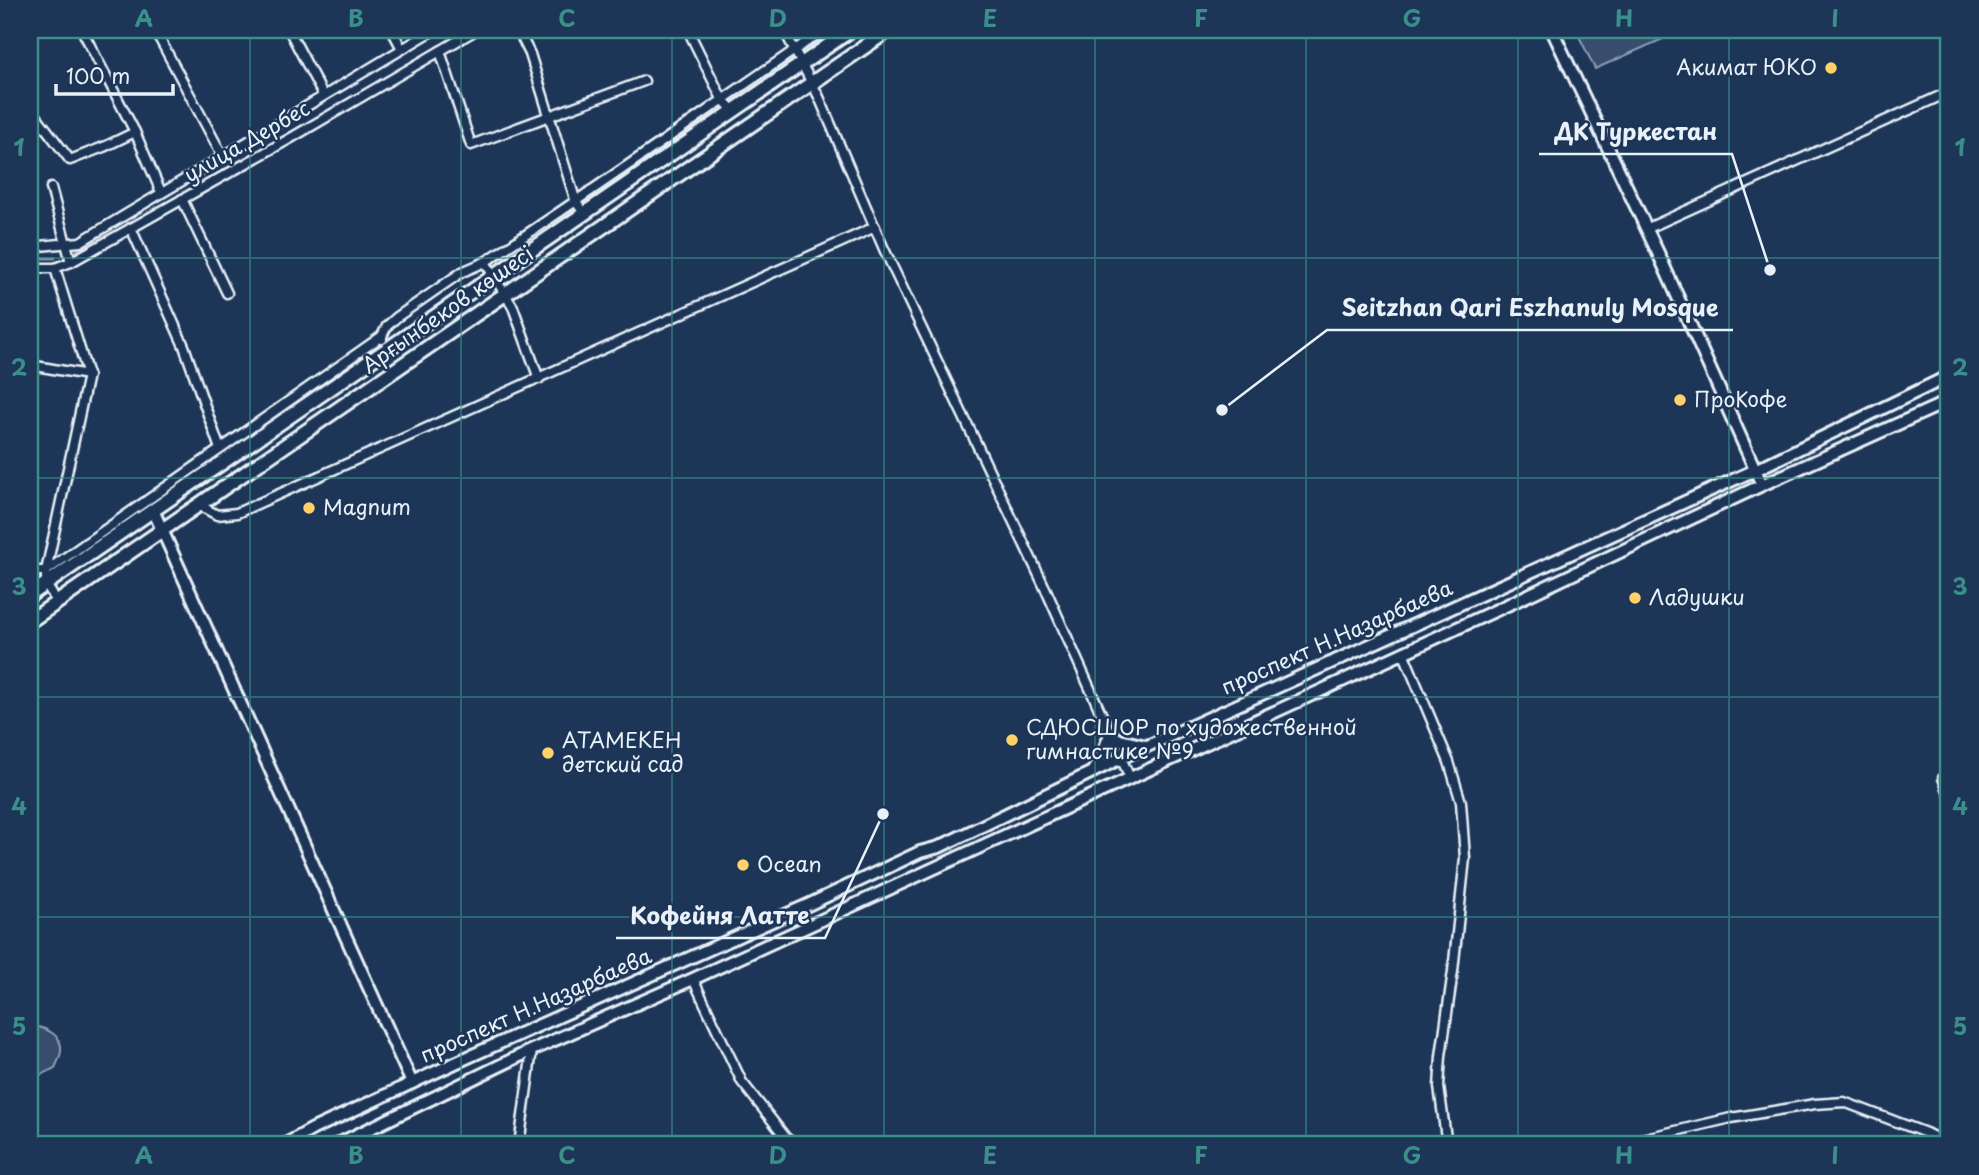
<svg xmlns="http://www.w3.org/2000/svg" width="1979" height="1175" viewBox="0 0 1979 1175" font-family="'Playpen Sans',sans-serif">
<style>
.green{fill:#374d6c;stroke:#909fb2;stroke-width:2}
.lines{fill:none;stroke-linecap:round;stroke-linejoin:round}
.stream{stroke:#95a4b5;stroke-width:2.5}
.street-casing{stroke:#e8f1f8;stroke-width:13}
.secondary-casing{stroke:#e8f1f8;stroke-width:16}
.primary-casing{stroke:#e8f1f8;stroke-width:18}
.street{stroke:#1d3557;stroke-width:8}
.secondary{stroke:#1d3557;stroke-width:10}
.primary{stroke:#1d3557;stroke-width:12}
.grid{fill:none;stroke:#3a8f8a;stroke-width:2;stroke-opacity:0.55}
.poi-dot{fill:#ffd166;stroke:#1d3557;stroke-width:2.5}
.labels{text-anchor:middle;stroke-width:5;stroke-linejoin:round;paint-order:stroke}
.poi-label{font-size:21px;fill:#e8f1f8;stroke:#1d3557;text-anchor:start}
.street-label{font-size:21px;fill:#e8f1f8;stroke:#1d3557}
.leader{fill:none;stroke:#e8f1f8;stroke-width:2.5}
.callout-dot{fill:#e8f1f8;stroke:#1d3557;stroke-width:2.5}
.callout-label{font-size:23px;text-anchor:middle;font-weight:bold;fill:#e8f1f8;stroke:#1d3557;stroke-width:5;stroke-linejoin:round;paint-order:stroke}
.neatline{fill:none;stroke:#3a8f8a;stroke-width:2.5}
.grid-label{font-size:23px;text-anchor:middle;font-weight:bold;fill:#3a8f8a}
</style>
<rect width="100%" height="100%" fill="#1d3557"/>
<filter id="ink" filterUnits="userSpaceOnUse"><feTurbulence type="fractalNoise" baseFrequency=".0143" numOctaves="2"/><feDisplacementMap in="SourceGraphic" scale="14" xChannelSelector="R" yChannelSelector="G"/><feConvolveMatrix kernelMatrix="1 2 1 2 8 2 1 2 1" color-interpolation-filters="sRGB"/></filter>
<g filter="url(#ink)">
<!-- green -->
<g class="green">
<polygon points="1576,30 1683,30 1595,69"/>
<path d="M33 1026C46 1028 63 1035 61 1051 61 1056 57 1063 55 1068L30 1080V1028Z"/>
</g>
<g class="lines">
<!-- stream -->
<g class="stream">
<polyline points="76,251 196,177"/>
<polyline points="30,258 55,258"/>
</g>
<defs>
<g id="street">
<polyline points="82,30 135,132 161,192"/>
<polyline points="155,30 222,155"/>
<polyline points="289,30 323,95"/>
<polyline points="392,30 402,49"/>
<polyline points="518,30 530,54 576,202 585,214"/>
<polyline points="688,30 722,99 734,111"/>
<polyline points="784,30 819,97 884,249 1046,590 1130,778"/>
<polyline points="440,51 471,145 644,81"/>
<polyline points="30,108 70,160 106,146 135,132"/>
<polyline points="51,188 71,262"/>
<polyline points="182,199 227,293"/>
<polyline points="131,228 184,346 220,449"/>
<polyline points="1646,229 1949,92"/>
<polyline points="30,247 80,242 434,30"/>
<path d="M485 262C599 187 711 107 824 30"/>
<polyline points="30,268 55,268 71,262 291,138 476,30"/>
<polyline points="55,268 88,375 46,571 46,584 57,602"/>
<polyline points="382,339 382,336 387,326 397,317 462,272 485,262 513,307 539,379"/>
<polyline points="30,365 88,375"/>
<polyline points="199,505 217,515 237,513 875,227"/>
<polyline points="30,573 34,571 46,571 382,336"/>
<polyline points="1403,652 1449,762 1461,802 1465,858 1453,971 1441,1056 1439,1087 1447,1145"/>
<polyline points="1943,778 1949,793"/>
<polyline points="693,979 742,1082 786,1138 795,1145"/>
<polyline points="519,1145 532,1050"/>
<polyline points="1616,1145 1731,1118 1815,1104 1844,1102 1926,1133 1949,1145"/>
</g>
<g id="secondary">
<polyline points="1552,30 1659,255 1762,485"/>
<polyline points="153,510 412,1083"/>
<polyline points="1093,771 1103,753 1110,734 1120,740 1146,746"/>
<polyline points="284,1145 313,1129 455,1063 810,904 920,852 939,847 1121,758 1755,470 1949,376"/>
<polyline points="336,1145 532,1050 693,979 1503,607 1762,485 1949,401"/>
</g>
<g id="primary">
<polyline points="30,595 851,30"/>
<polyline points="30,621 889,30"/>
</g>
</defs>
<!-- street casing -->
<use href="#street" class="street-casing"/>
<!-- secondary casing -->
<use href="#secondary" class="secondary-casing"/>
<!-- primary casing -->
<use href="#primary" class="primary-casing"/>
<!-- street -->
<use href="#street" class="street"/>
<!-- secondary -->
<use href="#secondary" class="secondary"/>
<!-- primary -->
<use href="#primary" class="primary"/>
</g>
</g>
<!-- grid -->
<path class="grid" d="M250 30V1145M461 30V1145M672 30V1145M884 30V1145M1095 30V1145M1306 30V1145M1518 30V1145M1729 30V1145M30 258H1949M30 478H1949M30 697H1949M30 917H1949"/>
<!-- markers -->
<g class="poi-dot">
<circle cx="1831" cy="68" r="7"/>
<circle cx="1680" cy="400" r="7"/>
<circle cx="309" cy="508" r="7"/>
<circle cx="1635" cy="598" r="7"/>
<circle cx="1012" cy="740" r="7"/>
<circle cx="548" cy="753" r="7"/>
<circle cx="743" cy="865" r="7"/>
</g>
<g class="labels">
<!-- poi labels -->
<g class="poi-label">
<text x="1817" y="75" text-anchor="end">Акимат ЮКО</text>
<text x="1694" y="407">ПроКофе</text>
<text x="323" y="515">Magnum</text>
<text x="1649" y="605">Ладушки</text>
<text x="1026" y="735">СДЮСШОР по художественной<tspan x="1026" dy="24">гимнастике №9</tspan></text>
<text x="562" y="748">АТАМЕКЕН<tspan x="562" dy="24">детский сад</tspan></text>
<text x="757" y="872">Ocean</text>
</g>
<!-- street labels -->
<g class="street-label">
<text transform="translate(247 142) rotate(-30)" y="7">улица Дербес</text>
<text transform="translate(448 310) rotate(-35)" y="7">Арғынбеков көшесі</text>
<text transform="translate(1337 638) rotate(-24)" y="7">проспект Н.Назарбаева</text>
<text transform="translate(536 1006) rotate(-24)" y="7">проспект Н.Назарбаева</text>
</g>
</g>
<!-- callouts -->
<path class="leader" d="M1770 270L1732 154H1539M1222 410L1327 330H1733M883 814L825 938H616"/>
<g class="callout-dot">
<circle cx="1770" cy="270" r="7"/>
<circle cx="1222" cy="410" r="7"/>
<circle cx="883" cy="814" r="7"/>
</g>
<g class="callout-label">
<text x="1636" y="140">ДК Туркестан</text>
<text x="1530" y="316">Seitzhan Qari Eszhanuly Mosque</text>
<text x="720" y="924">Кофейня Латте</text>
</g>
<!-- margin -->
<rect width="1979" height="1175" fill="none" stroke="#1d3557" stroke-width="77"/>
<!-- scale -->
<path d="M56 84v10h117v-10" fill="none" stroke="#e8f1f8" stroke-width="3.5"/>
<text x="66" y="84" font-size="21" fill="#e8f1f8" stroke="#1d3557" stroke-width="5" paint-order="stroke">100 m</text>
<rect x="38" y="38" width="1902" height="1098" class="neatline"/>
<g class="grid-label">
<text x="144" y="27">A</text>
<text x="356" y="27">B</text>
<text x="567" y="27">C</text>
<text x="778" y="27">D</text>
<text x="990" y="27">E</text>
<text x="1201" y="27">F</text>
<text x="1412" y="27">G</text>
<text x="1624" y="27">H</text>
<text x="1835" y="27">I</text>
<text x="19" y="156">1</text>
<text x="1960" y="156">1</text>
<text x="19" y="376">2</text>
<text x="1960" y="376">2</text>
<text x="19" y="595">3</text>
<text x="1960" y="595">3</text>
<text x="19" y="815">4</text>
<text x="1960" y="815">4</text>
<text x="19" y="1035">5</text>
<text x="1960" y="1035">5</text>
<text x="144" y="1164">A</text>
<text x="356" y="1164">B</text>
<text x="567" y="1164">C</text>
<text x="778" y="1164">D</text>
<text x="990" y="1164">E</text>
<text x="1201" y="1164">F</text>
<text x="1412" y="1164">G</text>
<text x="1624" y="1164">H</text>
<text x="1835" y="1164">I</text>
</g>
</svg>
